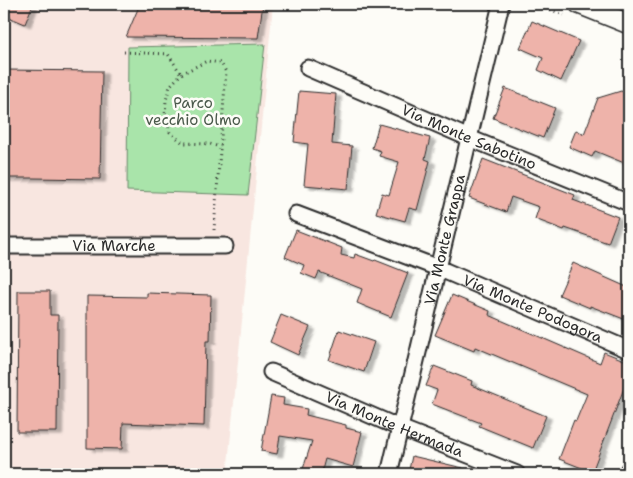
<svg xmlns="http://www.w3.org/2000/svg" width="633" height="478" viewBox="0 0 633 478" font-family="'Shantell Sans',sans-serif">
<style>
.built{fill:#f8e6e0}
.green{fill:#a9e4aa;stroke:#6a886a}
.building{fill:#eeb3aa;stroke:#2b2b2b;filter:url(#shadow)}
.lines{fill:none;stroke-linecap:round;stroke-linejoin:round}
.minor-casing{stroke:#2b2b2b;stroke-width:19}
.tertiary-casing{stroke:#2b2b2b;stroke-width:22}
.path{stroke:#2b2b2b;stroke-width:3;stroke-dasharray:1 4;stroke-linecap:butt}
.minor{stroke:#fdfcf7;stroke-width:15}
.tertiary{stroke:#fdfcf7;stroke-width:19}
.labels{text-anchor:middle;stroke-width:5;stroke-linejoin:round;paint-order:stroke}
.park-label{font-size:15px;fill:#4a594b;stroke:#fdfcf7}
.street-label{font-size:15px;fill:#2b2b2b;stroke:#fdfcf7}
</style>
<defs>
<filter id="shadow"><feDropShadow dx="5.5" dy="3" stdDeviation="1" flood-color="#0004"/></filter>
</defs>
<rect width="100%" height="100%" fill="#fdfcf7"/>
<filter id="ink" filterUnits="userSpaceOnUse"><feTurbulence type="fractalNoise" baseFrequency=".02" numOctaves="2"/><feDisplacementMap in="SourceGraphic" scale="10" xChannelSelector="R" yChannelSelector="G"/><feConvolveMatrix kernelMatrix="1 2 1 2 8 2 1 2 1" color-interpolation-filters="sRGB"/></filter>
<g filter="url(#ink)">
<!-- built -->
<polygon class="built" points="4,4 273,4 227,474 4,474"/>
<!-- green -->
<polygon class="green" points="265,44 248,195 127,191 128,47"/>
<!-- building -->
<g class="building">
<polygon points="4,4 33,4 25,24 4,15"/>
<polygon points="140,4 263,4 258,38 126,37"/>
<polygon points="532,21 579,41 561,81 538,70 543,58 520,48"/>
<polygon points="4,70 102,71 100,179 32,178 4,178"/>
<polygon points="505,88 555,108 543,138 493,118"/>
<polygon points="299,91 336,94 332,144 352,146 348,189 304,185 308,144 294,142"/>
<polygon points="621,91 629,94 629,165 595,151 592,157 569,147 576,130 584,134 598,98"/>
<polygon points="379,124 430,138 425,159 430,161 417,210 409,208 405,221 376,213 382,193 389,195 399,162 379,156 381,151 372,148"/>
<polygon points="483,159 575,195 573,200 618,217 608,243 565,228 564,230 535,219 539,207 511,197 506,212 469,198"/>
<polygon points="296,230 342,248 341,255 354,258 355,254 374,261 375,260 408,273 391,317 357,303 362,289 319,272 316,279 301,273 304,265 285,257"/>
<polygon points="573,263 629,288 629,321 590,306 590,308 559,295"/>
<polygon points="18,291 50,291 50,315 58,315 57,432 17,432"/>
<polygon points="147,293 211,295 210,341 206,341 204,426 123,423 122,449 87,448 87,296 147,297"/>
<polygon points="452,295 490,311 489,315 600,363 604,352 629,362 629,375 592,472 559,459 574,420 576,421 587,394 475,347 474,351 435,335"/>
<polygon points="281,315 310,327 298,355 270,342"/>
<polygon points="339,330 374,342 364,372 329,360"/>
<polygon points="434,366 472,381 471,385 546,416 533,448 479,426 481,423 432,404 437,390 426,386"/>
<polygon points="271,396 284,398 283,405 307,409 306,415 346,425 346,428 362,432 353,467 325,459 321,474 303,469 312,441 280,436 277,454 261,451"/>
<polygon points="412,456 463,468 463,474 408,474"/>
</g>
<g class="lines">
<defs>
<g id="minor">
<path id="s1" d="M308 68 469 138 629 203"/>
<path id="s2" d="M296 214 438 268 629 350"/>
<path id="s3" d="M4 246H225"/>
<path id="s4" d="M271 372 400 428 517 474"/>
<path id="s5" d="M389 474 501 4"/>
<polyline points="627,474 629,469"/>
</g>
<polyline id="tertiary" points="579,4 629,24"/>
</defs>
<!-- minor casing -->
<use href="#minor" class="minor-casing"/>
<!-- tertiary casing -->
<use href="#tertiary" class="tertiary-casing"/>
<!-- path -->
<g class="path">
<polyline points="536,4 564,15"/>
<polyline points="124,52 168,54 181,74"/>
<polyline points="214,230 226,72 221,63 207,61 181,74 170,86 166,100 165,117 170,132 183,143 210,144 220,147"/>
</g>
<!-- minor -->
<use href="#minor" class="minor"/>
<!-- tertiary -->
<use href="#tertiary" class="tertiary"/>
</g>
</g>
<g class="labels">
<!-- park labels -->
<g class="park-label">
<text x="193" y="108">Parco<tspan x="193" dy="17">vecchio Olmo</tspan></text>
</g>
<!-- street labels -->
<g class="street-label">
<text dy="5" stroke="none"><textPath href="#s1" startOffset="175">Via Monte Sabotino</textPath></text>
<text dy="5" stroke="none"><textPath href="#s5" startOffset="241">Via Monte Grappa</textPath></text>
<text dy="5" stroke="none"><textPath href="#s3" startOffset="110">Via Marche</textPath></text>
<text dy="5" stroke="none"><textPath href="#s2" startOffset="255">Via Monte Podogora</textPath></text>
<text dy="5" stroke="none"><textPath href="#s4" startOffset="134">Via Monte Hermada</textPath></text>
</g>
</g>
<!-- margin -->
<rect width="633" height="478" fill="none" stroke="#fdfcf7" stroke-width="20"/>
<rect x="10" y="10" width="613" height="458" fill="none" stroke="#2b2b2b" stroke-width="2" filter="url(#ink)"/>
</svg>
